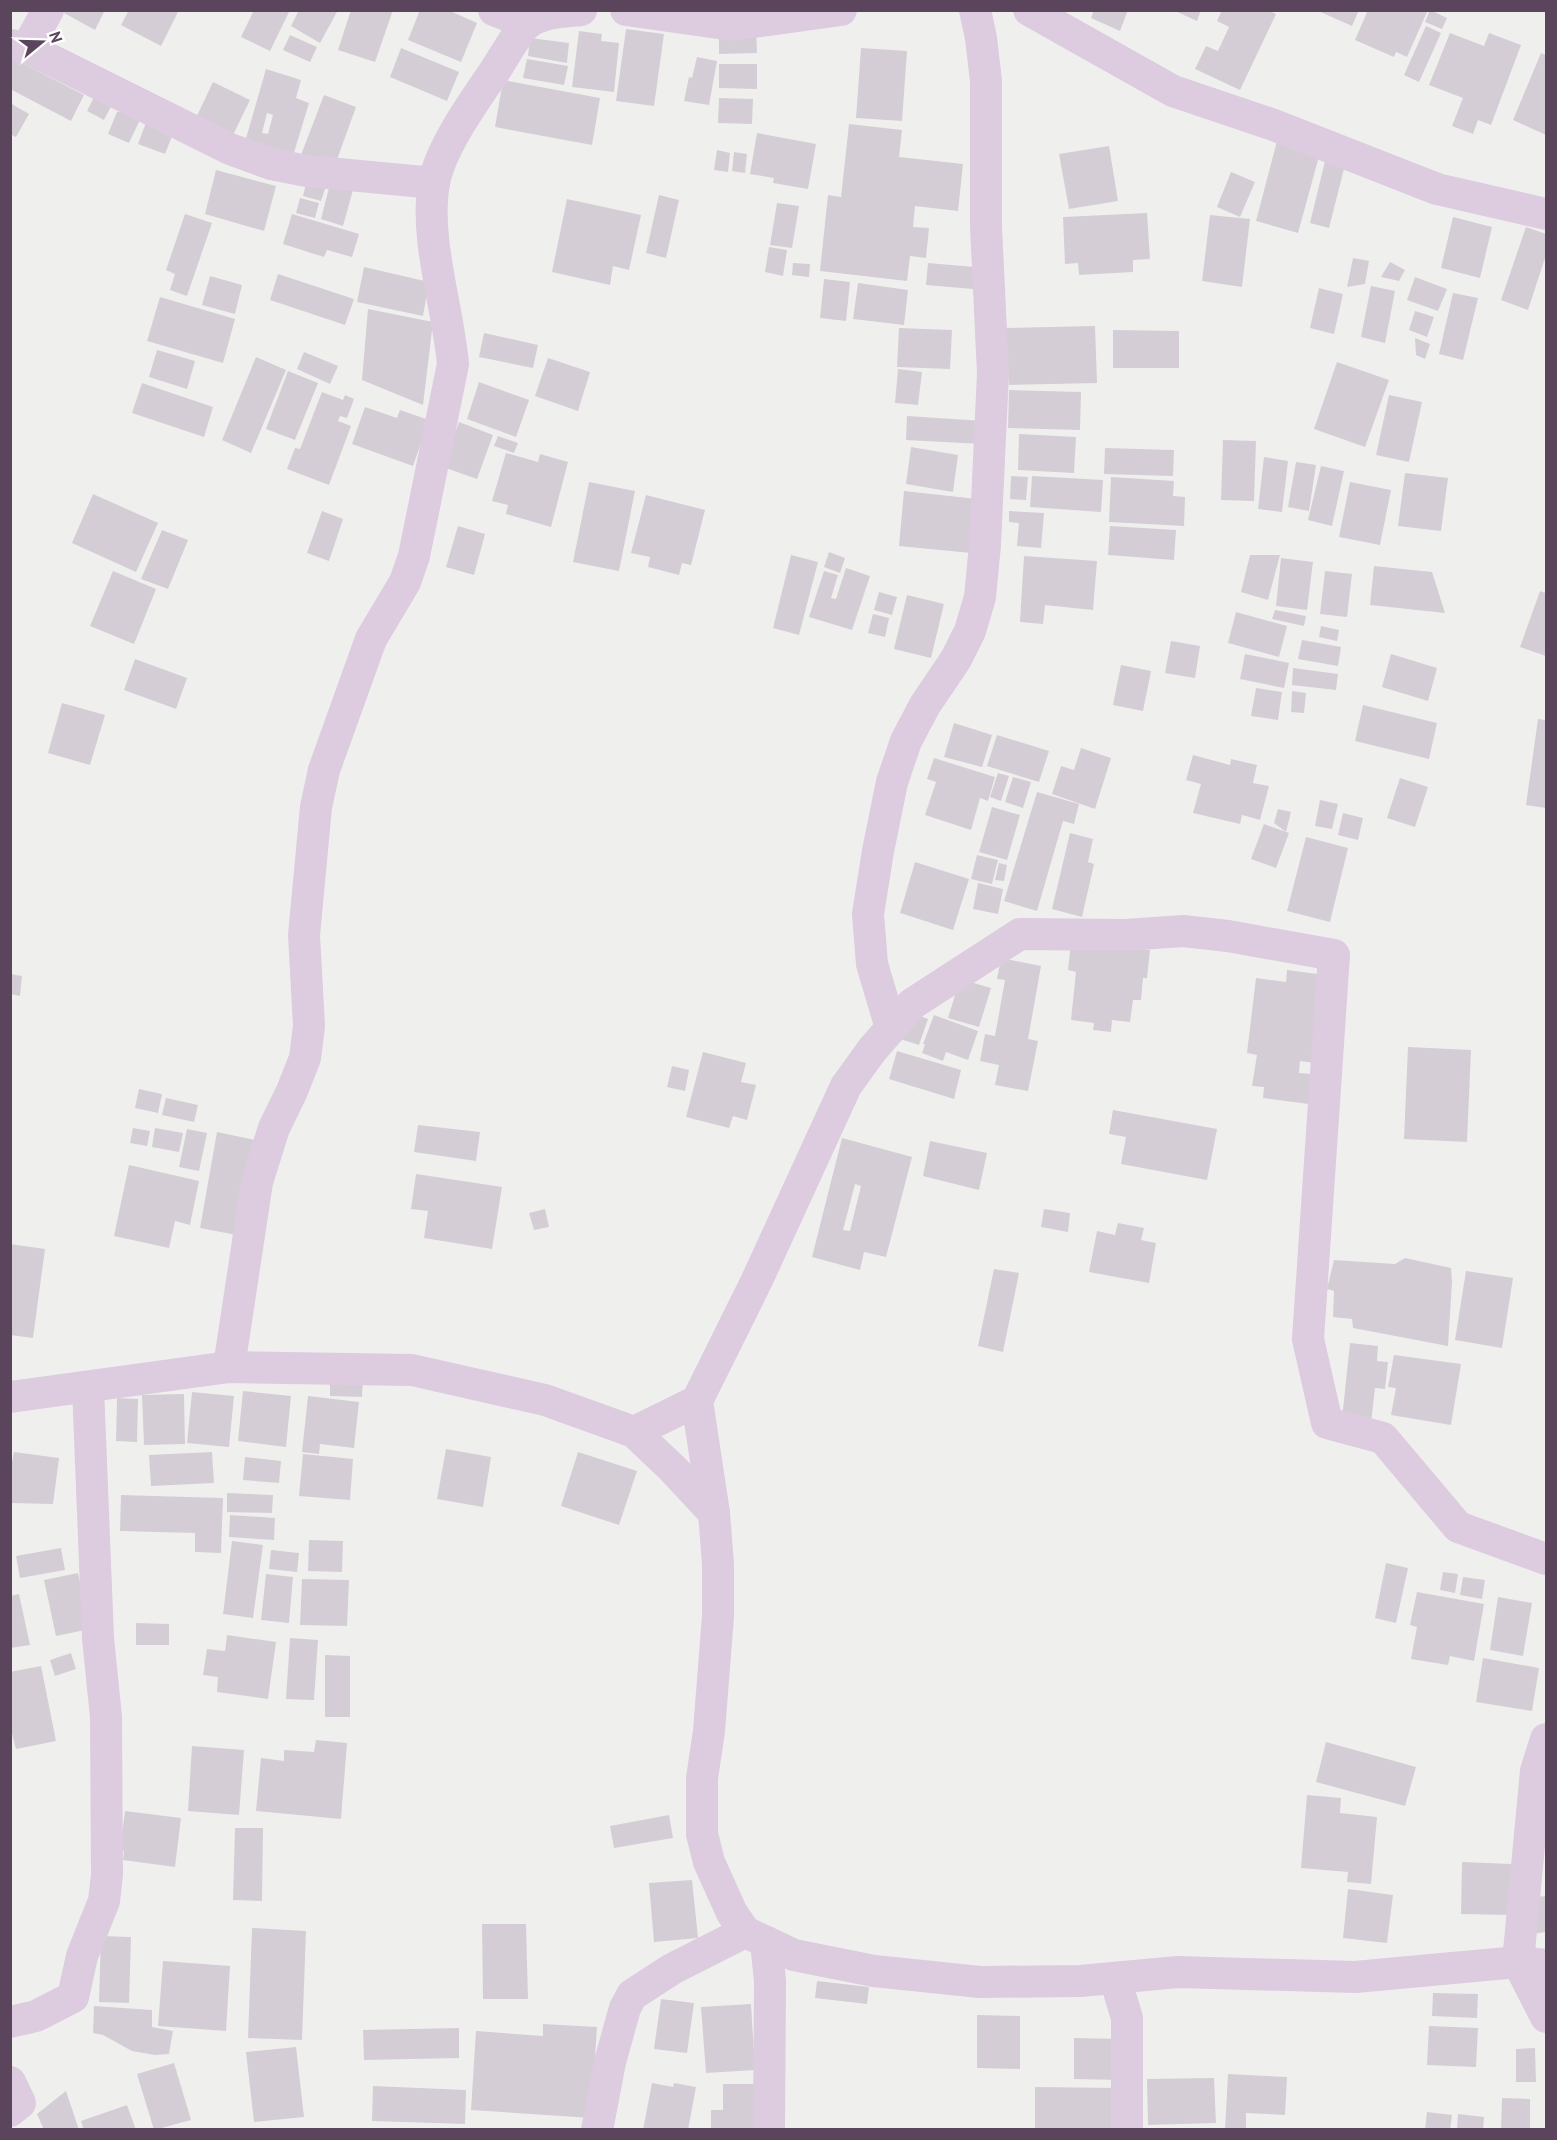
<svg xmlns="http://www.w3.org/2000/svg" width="1557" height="2140" viewBox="0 0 1557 2140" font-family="'PT Sans',sans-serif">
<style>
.building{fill:#d5cdd5;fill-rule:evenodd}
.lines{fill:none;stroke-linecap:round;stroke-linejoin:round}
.minor{stroke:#ddcbdf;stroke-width:32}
</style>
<rect width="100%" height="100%" fill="#eff0ed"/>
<!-- building -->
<g class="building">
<polygon points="65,10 105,10 95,30 64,13"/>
<polygon points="129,10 179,10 161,46 121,25"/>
<polygon points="254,10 290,10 270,51 241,37"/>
<polygon points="299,10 338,10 320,43 291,26"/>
<polygon points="351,10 393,10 375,62 338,50"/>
<polygon points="420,10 448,10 477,23 461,62 408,40"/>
<polygon points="1094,10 1128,10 1120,31 1091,18"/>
<polygon points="1173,10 1201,10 1197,21"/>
<polygon points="1222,10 1267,10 1276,14 1240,90 1195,69 1206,46 1218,51 1229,27 1217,21"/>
<polygon points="1316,10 1359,10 1352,26"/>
<polygon points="1368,10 1423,10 1427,12 1407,57 1396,52 1394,57 1355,40"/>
<polygon points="1430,10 1447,18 1442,29 1425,22"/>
<polygon points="756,26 757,53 719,54 719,27"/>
<polygon points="1426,26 1441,33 1419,82 1404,75"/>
<polygon points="626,29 664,34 654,106 616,101"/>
<polygon points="579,31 602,34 601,41 619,43 614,92 572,87"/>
<polygon points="1450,33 1484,46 1489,33 1521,45 1491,125 1478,120 1473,134 1452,126 1463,98 1429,85"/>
<polygon points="290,35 317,47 310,62 283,50"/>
<polygon points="530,38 569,43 567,63 528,56"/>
<polygon points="401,48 459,72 447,101 390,77"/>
<polygon points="861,48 907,51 902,121 856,118"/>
<polygon points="1541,53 1546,55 1546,135 1513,120"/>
<polygon points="10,57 84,95 71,121 10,89"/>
<polygon points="697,57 717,61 709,105 684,101 689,77 692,78"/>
<polygon points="527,59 568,66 564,85 523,78"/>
<polygon points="719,64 757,64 757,89 719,88"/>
<path d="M266 69 301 80 296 98 309 103 293 156 245 142ZM267 113 273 115 268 134 262 133Z"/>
<polygon points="503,80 600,98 592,145 495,127"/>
<polygon points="213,82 250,100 233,135 196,118"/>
<polygon points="97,91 114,101 104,120 87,111"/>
<polygon points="324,95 356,107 334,168 301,155"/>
<polygon points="719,98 753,99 752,124 718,123"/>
<polygon points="10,103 29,114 16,137 10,134"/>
<polygon points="144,111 129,143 108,134 117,112"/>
<polygon points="147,120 174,131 165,154 138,144"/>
<polygon points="849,124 902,130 899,157 963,164 958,211 915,206 913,227 929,228 926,258 910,256 907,281 820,271 828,195 841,197"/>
<polygon points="757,133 816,144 808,189 773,183 774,178 750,174"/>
<polygon points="1277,141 1320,153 1298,233 1256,221"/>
<polygon points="1109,146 1118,201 1069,209 1059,154"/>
<polygon points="717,150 730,153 728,172 714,170"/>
<polygon points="734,152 747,154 745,173 732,171"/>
<polygon points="1326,157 1346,161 1329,228 1310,223"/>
<polygon points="216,170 276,186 264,231 205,214"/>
<polygon points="1231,172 1255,182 1240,217 1217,207"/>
<polygon points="307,180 326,186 321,201 303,196"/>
<polygon points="330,184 353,190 343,226 321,219"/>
<polygon points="659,195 679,200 666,258 646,253"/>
<polygon points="300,198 319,203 315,218 296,213"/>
<polygon points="567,199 641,215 629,270 613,266 610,285 552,272"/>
<polygon points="777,203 799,206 792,248 770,245"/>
<polygon points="1147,213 1150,259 1133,260 1133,272 1079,275 1078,263 1065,264 1063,217"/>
<polygon points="185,214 212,223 187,296 170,290 175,274 166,270"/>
<polygon points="292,214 359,234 352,257 327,250 324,257 283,244"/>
<polygon points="1210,215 1250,219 1242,287 1202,281"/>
<polygon points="1453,217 1492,227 1480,278 1441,268"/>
<polygon points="1526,227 1546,234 1546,255 1528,310 1501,300"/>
<polygon points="769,247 787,250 783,276 765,272"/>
<polygon points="1353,258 1369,261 1365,284 1347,287"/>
<polygon points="1390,262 1405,270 1399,281 1381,277"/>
<polygon points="793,263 810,264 809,277 792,275"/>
<polygon points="928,263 975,267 973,289 926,285"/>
<polygon points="364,267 429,282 423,316 357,302"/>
<polygon points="278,274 354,299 345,325 270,300"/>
<polygon points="210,276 242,285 235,314 202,305"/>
<polygon points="1415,277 1447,289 1438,311 1407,300"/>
<polygon points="824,279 850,282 846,321 820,318"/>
<polygon points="858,283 908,290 904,325 853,319"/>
<polygon points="1371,286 1395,291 1385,343 1361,337"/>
<polygon points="1319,288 1343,294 1334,334 1310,328"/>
<polygon points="1453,293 1478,298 1463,360 1439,354"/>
<polygon points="160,297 235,319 223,363 147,341"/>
<polygon points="368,309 433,322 423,405 362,380"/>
<polygon points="1415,311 1434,317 1427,337 1409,330"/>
<polygon points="1095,326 1097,383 1009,385 1006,328"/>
<polygon points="899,328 952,330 950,369 897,367"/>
<polygon points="1113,330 1179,331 1179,368 1113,368"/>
<polygon points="484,333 538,345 533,368 479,357"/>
<polygon points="1415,338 1430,344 1425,359 1416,355"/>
<polygon points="157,350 195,361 187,389 149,377"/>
<polygon points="304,352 338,366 330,384 297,369"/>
<polygon points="256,357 286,370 251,453 222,440"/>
<polygon points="548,358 590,372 578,411 535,396"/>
<polygon points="1337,362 1389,380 1365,447 1314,429"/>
<polygon points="898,369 922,372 918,405 895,403"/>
<polygon points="288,371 318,383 295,440 266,429"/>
<polygon points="479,382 529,400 516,437 467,419"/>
<polygon points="142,383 213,407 204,437 132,413"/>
<polygon points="1009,390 1081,392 1080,430 1008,428"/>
<polygon points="322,392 343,400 345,395 354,399 347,418 340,416 338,421 351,426 329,485 287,469 295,448 300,449"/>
<polygon points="1389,395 1422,402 1409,462 1376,455"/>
<polygon points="365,407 397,418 400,410 429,420 413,466 352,444"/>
<polygon points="907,416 984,421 982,444 906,440"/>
<polygon points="459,422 493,435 477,479 443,467"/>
<polygon points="1019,434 1076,437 1074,473 1018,470"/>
<polygon points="498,436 518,443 514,453 494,446"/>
<polygon points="1223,440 1256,441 1254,501 1221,500"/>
<polygon points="911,447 958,455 953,492 906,484"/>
<polygon points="1105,448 1174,450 1173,476 1104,474"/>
<polygon points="506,453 538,462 540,454 568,462 551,527 506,514 508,505 492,501"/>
<polygon points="1264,457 1288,461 1282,512 1258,509"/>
<polygon points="1296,462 1316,465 1309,511 1288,507"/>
<polygon points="1321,466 1344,471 1332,526 1308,520"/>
<polygon points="1405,473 1448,478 1441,531 1398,526"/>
<polygon points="1011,476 1028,477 1026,500 1010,499"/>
<polygon points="1032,476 1103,480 1101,512 1030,507"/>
<polygon points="1111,477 1174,481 1173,496 1185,497 1184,526 1109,522"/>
<polygon points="589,482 635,491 619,571 573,562"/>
<polygon points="1350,482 1391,490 1380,545 1339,537"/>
<polygon points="904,491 977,499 971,553 899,546"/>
<polygon points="93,494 158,523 136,572 72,543"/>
<polygon points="646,495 705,510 691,565 682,563 679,575 648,567 650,557 631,553"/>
<polygon points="322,511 343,519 329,561 307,553"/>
<polygon points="1009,511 1044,513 1041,548 1017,546 1019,523 1009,522"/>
<polygon points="458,526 485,534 474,575 446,567"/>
<polygon points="1110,526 1176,530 1174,560 1108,555"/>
<polygon points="162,530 188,540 168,589 141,579"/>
<polygon points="829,552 845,558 840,573 824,567"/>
<polygon points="791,555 818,562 799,635 773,628"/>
<polygon points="1250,555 1280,555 1268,600 1241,592"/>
<polygon points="1024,556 1097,561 1093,610 1045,605 1043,624 1020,622"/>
<polygon points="1281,558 1313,562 1307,610 1276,606"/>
<polygon points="1374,566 1432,572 1445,613 1370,605"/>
<polygon points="846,568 870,576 852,630 809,617 824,571 838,575 831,598 836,599"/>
<polygon points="113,571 156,589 134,644 90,626"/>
<polygon points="1325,571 1352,574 1347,617 1320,614"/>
<polygon points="1540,591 1546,593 1546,656 1520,647"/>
<polygon points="879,592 897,597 892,615 874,610"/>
<polygon points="907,595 944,604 931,658 894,649"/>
<polygon points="1275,610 1306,616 1304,626 1272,619"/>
<polygon points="1236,612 1287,626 1279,657 1228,643"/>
<polygon points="873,614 889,618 885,637 868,633"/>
<polygon points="1321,626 1339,630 1337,641 1319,637"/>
<polygon points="1302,640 1341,647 1338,666 1298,659"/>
<polygon points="1171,641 1200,646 1195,678 1165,673"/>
<polygon points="1245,654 1289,663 1284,688 1240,679"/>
<polygon points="1391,654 1437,668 1428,701 1382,687"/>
<polygon points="135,659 187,678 176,709 124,690"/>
<polygon points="1121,665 1151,671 1143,711 1113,705"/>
<polygon points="1293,668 1338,674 1336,690 1292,685"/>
<polygon points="1256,688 1282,692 1278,720 1251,716"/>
<polygon points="1292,691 1306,693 1304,713 1291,712"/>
<polygon points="62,703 105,715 90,765 48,753"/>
<polygon points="1363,705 1437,723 1429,759 1355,741"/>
<polygon points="1538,719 1546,720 1546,808 1526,805"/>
<polygon points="954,723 992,735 982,767 944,757"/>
<polygon points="997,735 1049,751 1039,782 987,766"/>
<polygon points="1081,748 1111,758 1095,809 1052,794 1061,766 1074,770"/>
<polygon points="1193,755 1230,765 1231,759 1257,765 1253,783 1269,786 1260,820 1242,815 1240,824 1193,813 1201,784 1186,780"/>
<polygon points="934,758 995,777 988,801 980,798 971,830 925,815 936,782 927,779"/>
<polygon points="998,773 1009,776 1001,801 990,797"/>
<polygon points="1013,777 1031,782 1023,808 1005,802"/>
<polygon points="1400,778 1428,787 1415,827 1387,818"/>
<polygon points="1037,792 1079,804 1074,824 1063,821 1037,911 1004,901"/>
<polygon points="1320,800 1338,804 1332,829 1315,826"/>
<polygon points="992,807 1020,815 1007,860 979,852"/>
<polygon points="1278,809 1291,812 1286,832 1274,823"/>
<polygon points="1343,813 1363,818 1358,840 1338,835"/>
<polygon points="1264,824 1289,833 1276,868 1251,859"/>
<polygon points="1070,833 1093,839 1088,862 1094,864 1082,917 1052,909"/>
<polygon points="1306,837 1348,848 1330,922 1287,911"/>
<polygon points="977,855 998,860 992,884 971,879"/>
<polygon points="915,862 969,879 953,930 900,913"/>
<polygon points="999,863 1007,865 1004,881 995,880"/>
<polygon points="978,883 1003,889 998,914 973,909"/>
<polygon points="1071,942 1150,950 1147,978 1143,978 1141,1000 1133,1000 1130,1022 1112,1020 1111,1032 1093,1030 1094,1023 1071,1020 1076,972 1068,970"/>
<polygon points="1001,958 1041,966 1028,1039 1038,1041 1028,1091 995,1085 999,1065 980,1061 985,1034 995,1036 1005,980 997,979"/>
<polygon points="1287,970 1325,975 1314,1063 1300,1061 1299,1073 1312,1074 1309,1104 1263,1098 1264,1087 1252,1086 1257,1055 1247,1053 1256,978 1286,982"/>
<polygon points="10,974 22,976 20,996 10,994"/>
<polygon points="960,979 991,988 979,1027 948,1018"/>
<polygon points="909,1012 928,1019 919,1045 900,1039"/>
<polygon points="934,1015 978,1031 968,1060 946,1052 943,1061 922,1053 925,1044 923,1044"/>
<polygon points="1408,1047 1471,1050 1467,1142 1404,1139"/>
<polygon points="897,1051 961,1070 954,1099 889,1079"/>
<polygon points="703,1052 746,1063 741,1082 756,1085 747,1120 733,1116 729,1128 686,1117"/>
<polygon points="672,1066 689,1070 685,1091 667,1087"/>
<polygon points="139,1089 162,1094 158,1113 135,1108"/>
<polygon points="166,1098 198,1105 194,1122 162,1115"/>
<polygon points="1113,1110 1217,1129 1207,1180 1121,1164 1126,1137 1109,1134"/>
<polygon points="418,1125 480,1132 476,1161 414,1152"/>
<polygon points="133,1128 150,1131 147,1146 130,1143"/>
<polygon points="155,1128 183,1133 179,1152 152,1147"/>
<polygon points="187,1129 207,1133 199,1171 179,1167"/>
<polygon points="217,1132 255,1140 237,1235 200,1228"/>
<path d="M842 1138 912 1157 886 1257 864 1252 860 1270 812 1257ZM855 1184 861 1186 850 1231 843 1230Z"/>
<polygon points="930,1141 987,1153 979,1190 923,1176"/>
<polygon points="129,1165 199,1181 190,1225 175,1221 169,1248 114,1236"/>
<polygon points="416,1174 502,1187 492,1249 424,1238 428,1211 411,1209"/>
<polygon points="545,1209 549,1227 534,1230 529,1213"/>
<polygon points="1044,1209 1070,1213 1068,1232 1041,1227"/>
<polygon points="1118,1223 1144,1228 1141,1240 1156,1243 1149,1283 1089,1272 1097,1231 1115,1235"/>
<polygon points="10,1244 45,1249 33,1338 10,1335"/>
<polygon points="1405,1258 1451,1268 1452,1282 1448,1346 1353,1328 1352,1319 1333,1317 1334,1291 1327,1289 1334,1260 1395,1264"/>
<polygon points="994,1269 1019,1273 1003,1352 978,1346"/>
<polygon points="1466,1271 1513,1278 1502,1348 1455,1340"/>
<polygon points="1350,1343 1378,1346 1377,1361 1388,1362 1385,1389 1375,1388 1371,1423 1342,1419"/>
<polygon points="1394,1355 1461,1364 1451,1425 1391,1415 1396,1388 1388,1387"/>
<polygon points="330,1374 363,1376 362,1397 330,1396"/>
<polygon points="243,1391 291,1396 286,1447 238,1441"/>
<polygon points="192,1392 234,1396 229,1447 187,1443"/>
<polygon points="184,1394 185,1444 144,1445 142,1395"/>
<polygon points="308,1396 359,1402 354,1448 320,1444 319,1454 302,1452"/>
<polygon points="117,1398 138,1399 137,1442 116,1441"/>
<polygon points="446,1449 491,1457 483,1507 437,1499"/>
<polygon points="14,1452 59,1458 53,1504 10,1503 10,1473"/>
<polygon points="212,1452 214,1483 151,1486 149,1455"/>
<polygon points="578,1452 637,1471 619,1525 561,1506"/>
<polygon points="303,1454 353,1459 350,1500 299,1496"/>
<polygon points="245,1457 281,1461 279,1483 243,1480"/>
<polygon points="227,1493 273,1495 272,1513 227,1512"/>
<polygon points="121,1495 223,1498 221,1553 195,1552 195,1533 120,1531"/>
<polygon points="230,1515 275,1518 274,1540 229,1537"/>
<polygon points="309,1540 343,1541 342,1572 308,1571"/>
<polygon points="232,1541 263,1545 253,1618 223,1614"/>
<polygon points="61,1548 65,1570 20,1578 16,1556"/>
<polygon points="271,1550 299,1553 297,1572 269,1569"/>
<polygon points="1386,1563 1408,1568 1396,1623 1375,1618"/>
<polygon points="1443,1572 1458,1574 1455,1593 1440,1590"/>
<polygon points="78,1573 90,1629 56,1636 44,1580"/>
<polygon points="266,1574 293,1577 289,1623 261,1620"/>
<polygon points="1463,1577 1485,1580 1482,1599 1460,1595"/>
<polygon points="302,1579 349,1580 347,1626 300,1625"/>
<polygon points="1417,1592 1484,1604 1474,1661 1450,1656 1448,1665 1411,1659 1417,1627 1410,1625"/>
<polygon points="19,1594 30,1645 10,1648 10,1596"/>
<polygon points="1498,1597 1532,1603 1523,1656 1490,1650"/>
<polygon points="136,1623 169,1624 169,1645 136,1645"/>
<polygon points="227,1635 276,1642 268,1699 217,1692 218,1677 203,1675 207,1649 225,1651"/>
<polygon points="290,1638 318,1640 314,1700 286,1699"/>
<polygon points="71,1653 76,1669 55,1676 50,1660"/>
<polygon points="325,1655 350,1656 350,1717 325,1717"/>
<polygon points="1483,1658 1539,1668 1532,1711 1476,1702"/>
<polygon points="41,1666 56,1741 16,1749 10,1726 10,1672"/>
<polygon points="316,1740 347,1743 341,1819 256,1811 261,1758 284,1761 284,1750 314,1752"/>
<polygon points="1326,1742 1416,1767 1405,1806 1316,1782"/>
<polygon points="192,1746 244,1750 239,1815 188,1811"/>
<polygon points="1307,1795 1341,1798 1340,1813 1377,1817 1371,1884 1347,1882 1348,1872 1301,1868"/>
<polygon points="125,1811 181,1818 175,1867 123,1860 124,1851 120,1850"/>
<polygon points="669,1815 673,1838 614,1848 610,1826"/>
<polygon points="235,1828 263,1828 262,1901 233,1900"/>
<polygon points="1462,1862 1511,1864 1510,1915 1461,1914"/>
<polygon points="692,1880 698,1938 654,1942 649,1883"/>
<polygon points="1348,1889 1393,1895 1387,1943 1343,1938"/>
<polygon points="1546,1896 1546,1932 1531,1934 1527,1898"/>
<polygon points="482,1924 526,1924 528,1999 483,1999"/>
<polygon points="252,1928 306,1931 302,2040 248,2038"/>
<polygon points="101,1936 131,1937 129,2003 99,2002"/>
<polygon points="163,1961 230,1966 226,2031 158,2026"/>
<polygon points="817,1981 869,1987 867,2004 815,1998"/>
<polygon points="1433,1993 1478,1994 1477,2018 1432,2016"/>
<polygon points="661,1999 694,2003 687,2053 654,2049"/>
<polygon points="751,2004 755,2070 706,2073 701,2007"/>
<polygon points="94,2006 152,2010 152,2027 173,2031 169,2054 155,2055 132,2051 103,2035 93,2033"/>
<polygon points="977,2015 1020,2016 1020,2069 977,2068"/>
<polygon points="543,2024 597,2027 591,2118 471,2110 476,2031 543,2036"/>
<polygon points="1429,2026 1478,2028 1476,2067 1427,2065"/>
<polygon points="459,2028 459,2058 364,2060 363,2030"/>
<polygon points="1074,2038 1121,2039 1120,2080 1074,2079"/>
<polygon points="296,2047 304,2117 254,2122 246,2052"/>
<polygon points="1535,2048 1536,2082 1516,2082 1516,2049"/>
<polygon points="174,2063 191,2120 154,2130 137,2074"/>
<polygon points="1228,2074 1287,2077 1285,2115 1246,2113 1246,2130 1225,2130"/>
<polygon points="1214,2078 1216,2123 1148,2125 1147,2079"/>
<polygon points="652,2083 673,2087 674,2083 696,2087 688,2130 643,2130"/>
<polygon points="723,2084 754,2084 754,2130 711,2130 711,2110 723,2110"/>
<polygon points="373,2086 466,2090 465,2124 372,2121"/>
<polygon points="1035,2087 1118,2088 1118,2130 1035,2130"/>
<polygon points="66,2091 79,2130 44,2130 37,2114"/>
<polygon points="1502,2098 1530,2099 1530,2130 1501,2130"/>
<polygon points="127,2105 136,2130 84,2130 81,2121"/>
<polygon points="1427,2112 1452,2115 1450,2130 1425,2130"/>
<polygon points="1458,2114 1484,2117 1483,2130 1457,2130"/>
</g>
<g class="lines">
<!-- minor -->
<g class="minor">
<polyline points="494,10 527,23"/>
<polyline points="626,10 732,25 841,10"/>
<polyline points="1029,10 1173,91 1271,124 1437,189 1546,214"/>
<polyline points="10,45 27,48 48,10"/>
<polyline points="27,48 230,149 271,164 307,171 434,183"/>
<polyline points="891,1028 872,964 868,914 878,851 892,782 906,741 925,705 956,659 970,631 980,597 985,545 993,373 986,227 986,81 981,38 975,10"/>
<path d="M229 1367 257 1182 274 1128 292 1091 305 1058 309 1026 304 935 316 807 324 770 371 639 405 582 414 556 453 364C448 307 424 238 434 183 440 149 472 104 492 75 500 64 519 29 528 23 543 12 563 12 581 10"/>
<polyline points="10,1397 229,1367 412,1370 545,1400 634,1432 673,1469 714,1513 718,1564 718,1616 709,1731 702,1778 702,1834 709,1862 732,1913 745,1932 794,1955 874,1971 980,1982 1080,1981 1178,1972 1355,1977 1518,1962 1546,1965"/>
<polyline points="634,1432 697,1401"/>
<polyline points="714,1513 697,1401 757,1280 846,1086 872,1050 912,1004 1020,934 1125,935 1183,931 1228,936 1334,955 1308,1339 1327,1423 1383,1438 1458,1527 1546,1559"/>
<polyline points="1546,1739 1536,1771 1518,1962 1546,2017"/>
<polyline points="766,1942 770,1981 769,2130"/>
<polyline points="1115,1978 1127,2018 1127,2130"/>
<polyline points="10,2022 36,2016 73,1997 82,1956 104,1901 107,1875 106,1717 98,1638 88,1387"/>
<polyline points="10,2082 20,2103 10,2111"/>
<polyline points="597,2130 610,2062 625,2008 632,1995 672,1969 745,1932"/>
</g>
</g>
<!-- border -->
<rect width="1557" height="2140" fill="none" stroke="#5a455c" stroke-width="24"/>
<!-- north arrow -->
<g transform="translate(42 42) rotate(71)" stroke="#ffffff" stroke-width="4.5" paint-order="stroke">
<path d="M0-4.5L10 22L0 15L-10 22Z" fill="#5a455c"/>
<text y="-9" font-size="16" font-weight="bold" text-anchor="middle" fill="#5a455c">N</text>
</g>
</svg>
